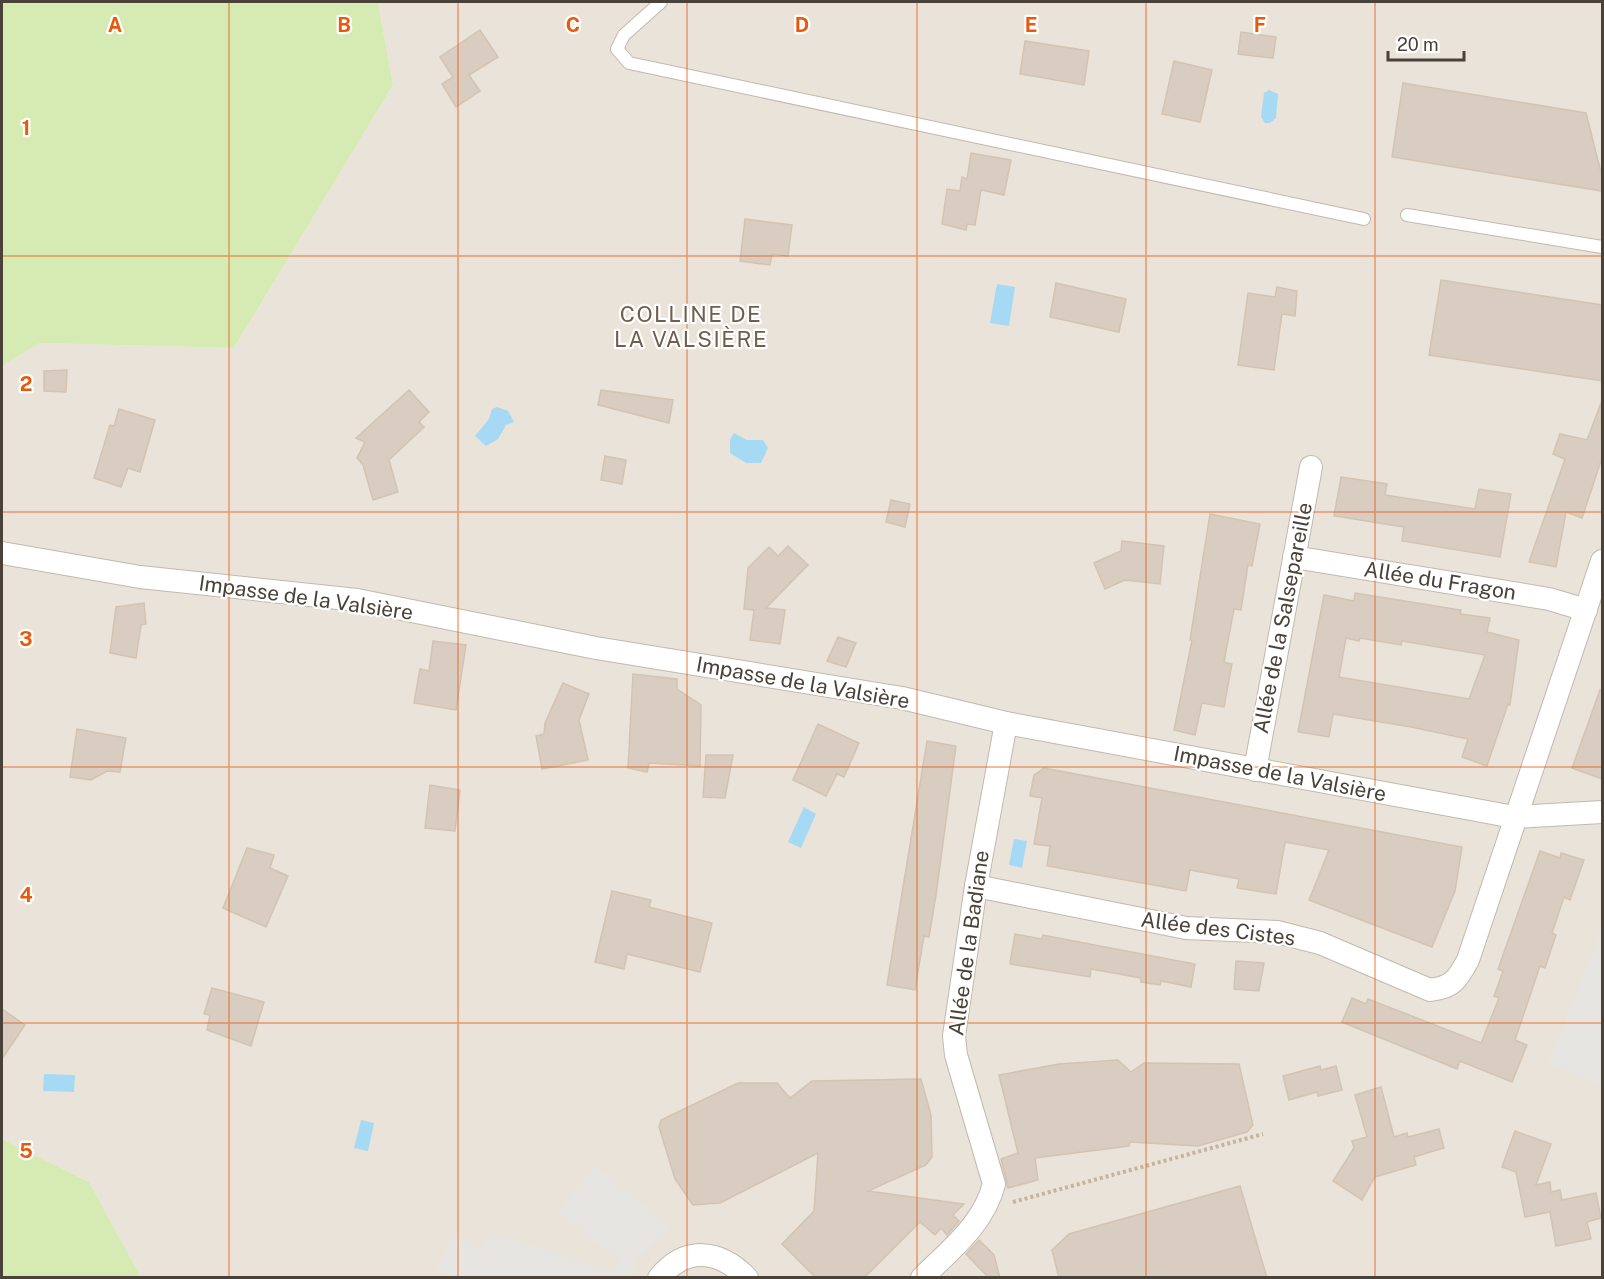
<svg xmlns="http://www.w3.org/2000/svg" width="1604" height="1279" viewBox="0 0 1604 1279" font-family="'Public Sans',sans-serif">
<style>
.residential{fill:#eae3d9}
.green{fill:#d5ebb3}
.parking{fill:#e7e5e2}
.water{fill:#a6d9f3}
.building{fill:#d8cdc0;stroke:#d3c4b2;stroke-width:1.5;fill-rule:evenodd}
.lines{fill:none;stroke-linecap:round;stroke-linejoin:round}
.service-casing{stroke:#c2b9ad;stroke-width:14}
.minor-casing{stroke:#c2b9ad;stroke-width:24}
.path{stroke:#c4b49d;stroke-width:4;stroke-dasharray:3 3;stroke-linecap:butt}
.service{stroke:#fff;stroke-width:12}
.minor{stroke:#fff;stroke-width:22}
.grid{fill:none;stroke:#e8590c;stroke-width:1.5;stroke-opacity:0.55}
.labels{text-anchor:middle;stroke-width:4.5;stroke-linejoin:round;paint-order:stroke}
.street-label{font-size:21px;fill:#4a4238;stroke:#fff}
.neighbourhood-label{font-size:22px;letter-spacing:1.5px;fill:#6e5f4f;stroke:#fff}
.grid-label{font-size:20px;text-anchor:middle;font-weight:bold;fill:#e8590c;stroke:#fff;stroke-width:4.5;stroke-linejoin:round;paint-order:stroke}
</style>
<rect width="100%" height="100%" fill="#f6f2eb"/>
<!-- residential -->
<polygon class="residential" points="378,2 1602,2 1602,1277 141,1277 89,1182 2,1139 2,366 40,343 234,348 393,85"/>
<!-- green -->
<g class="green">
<polygon points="2,2 378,2 393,85 234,348 40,343 2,366"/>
<polygon points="2,1139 89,1182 141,1277 2,1277"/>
</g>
<!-- parking -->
<g class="parking">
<polygon points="1602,919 1602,1084 1548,1063 1596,944"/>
<polygon points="595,1167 671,1228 637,1259 630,1277 456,1278 437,1270 452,1235 482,1251 490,1233 615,1272 620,1260 558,1212"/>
</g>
<!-- water -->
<g class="water">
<polygon points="1269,90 1278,94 1276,118 1270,123 1265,123 1261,117 1264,93"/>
<polygon points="997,284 1015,287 1009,326 990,323"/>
<polygon points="497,407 508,411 514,422 506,425 498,439 486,446 475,436 489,419 492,409"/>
<polygon points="734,433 747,440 763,440 768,448 761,463 746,463 730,453 730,440"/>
<polygon points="804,807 816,814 801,848 788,842"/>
<polygon points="1014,839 1027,841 1022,868 1009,865"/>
<polygon points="44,1074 75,1075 74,1092 43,1091"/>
<polygon points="361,1120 374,1123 368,1151 354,1148"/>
</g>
<!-- building -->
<g class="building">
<polygon points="480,30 498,57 469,75 480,91 456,107 442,84 453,77 440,57"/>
<polygon points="1241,32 1276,37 1273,58 1238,54"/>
<polygon points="1025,41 1089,51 1084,85 1020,74"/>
<polygon points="1174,61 1212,70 1200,122 1162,114"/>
<polygon points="1403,83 1586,113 1602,176 1602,191 1392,157"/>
<polygon points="971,153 1011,160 1004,195 981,190 975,225 967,224 966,230 942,224 947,189 960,191 962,177 967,179"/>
<polygon points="745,219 792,225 788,256 772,254 770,265 740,261"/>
<polygon points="1441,280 1602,305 1602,381 1429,355"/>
<polygon points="1056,283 1126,299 1119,332 1050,317"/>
<polygon points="1277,287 1297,291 1295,316 1282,314 1274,370 1238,365 1248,293 1275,297"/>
<polygon points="67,370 66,392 44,391 44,371"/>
<polygon points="409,390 429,412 419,422 424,427 389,460 398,492 373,500 363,465 357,458 365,442 356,438"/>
<polygon points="601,390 673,400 669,423 598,405"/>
<polygon points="1601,403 1602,458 1582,518 1566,512 1556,567 1529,562 1565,459 1553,454 1560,434 1587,440"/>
<polygon points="119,409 155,420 140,472 128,468 121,487 94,478 110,425 114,426"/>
<polygon points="605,456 626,460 622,484 601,480"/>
<polygon points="1341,477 1387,484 1385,495 1475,509 1479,489 1511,494 1500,557 1402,541 1404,527 1334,516"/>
<polygon points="891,500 910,504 905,527 886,522"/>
<polygon points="1210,514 1260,524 1252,566 1248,565 1241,610 1234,609 1224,662 1232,664 1224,707 1202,703 1195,735 1174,730 1192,640 1190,640"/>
<polygon points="1122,541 1164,546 1160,584 1125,580 1105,589 1094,563 1121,551"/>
<polygon points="788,546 808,565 766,608 785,610 780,644 750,640 754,610 744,609 748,568 769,547 778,556"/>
<path d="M1355 593 1461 610 1460 614 1490 618 1487 632 1519 640 1510 705 1508 704 1487 766 1462 757 1468 739 1411 727 1333 714 1329 737 1298 732 1324 595 1354 601ZM1346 638 1359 641 1360 638 1401 645 1402 641 1485 655 1469 699 1339 677Z"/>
<polygon points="144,603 146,624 141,625 136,658 110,653 116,607"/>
<polygon points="838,637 856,643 846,667 827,661"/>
<polygon points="433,641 466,645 456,710 414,703 420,669 429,671"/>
<polygon points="633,674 677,679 677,689 701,705 700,766 649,763 647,772 628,768"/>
<polygon points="563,683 589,694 579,720 588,760 542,769 536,736 544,734 545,723"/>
<polygon points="1600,690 1602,690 1602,779 1572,768"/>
<polygon points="818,724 859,743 844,777 837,774 826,796 793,780"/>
<polygon points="77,729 126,738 120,772 107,771 91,780 70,777"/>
<polygon points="927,741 956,746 936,895 929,937 924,936 915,990 887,985"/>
<polygon points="706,755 733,755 725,798 703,797"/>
<polygon points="1044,768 1462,847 1455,891 1432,947 1309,900 1329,850 1285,842 1276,894 1237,888 1239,879 1190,870 1186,891 1047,866 1050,846 1034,844 1042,798 1030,796 1034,775"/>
<polygon points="430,785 460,790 455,831 425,828"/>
<polygon points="247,848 274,855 270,868 288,876 266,927 223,908"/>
<polygon points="1540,851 1560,858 1561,853 1584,860 1570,900 1564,897 1552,933 1556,935 1545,968 1540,966 1515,1040 1527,1045 1512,1082 1460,1061 1457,1069 1342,1022 1352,998 1366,1004 1368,999 1481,1043 1499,998 1494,996 1503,971 1498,969"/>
<polygon points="612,891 651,900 649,907 712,923 700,972 627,954 624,969 595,962"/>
<polygon points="1015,934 1042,939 1043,935 1195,964 1191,987 1161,981 1160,985 1141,982 1141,978 1091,969 1090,977 1010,964"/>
<polygon points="1236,961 1264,963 1259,991 1234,989"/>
<polygon points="212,988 264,1002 251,1046 207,1030 210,1015 204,1014"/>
<polygon points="2,1009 25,1025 2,1059"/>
<polygon points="1118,1060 1131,1072 1144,1063 1239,1064 1253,1125 1247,1132 1198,1146 1130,1142 1129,1146 1035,1158 1038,1180 1008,1188 1001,1159 1018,1153 999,1075 1059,1064"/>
<polygon points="1320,1066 1321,1070 1336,1066 1342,1090 1318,1096 1317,1092 1289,1100 1283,1076"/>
<polygon points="921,1079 931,1115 932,1157 926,1165 868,1191 964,1204 953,1215 959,1221 947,1235 941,1228 935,1235 920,1222 864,1278 816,1278 782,1244 814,1211 818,1153 720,1203 693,1205 675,1179 659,1127 661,1120 738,1083 777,1083 790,1098 812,1081"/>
<polygon points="1381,1087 1394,1137 1407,1133 1408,1137 1439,1129 1444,1148 1414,1157 1416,1165 1375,1177 1362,1200 1333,1181 1354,1148 1352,1141 1367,1137 1355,1095"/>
<polygon points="1515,1131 1551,1144 1536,1185 1550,1182 1551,1192 1560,1190 1562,1200 1596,1193 1601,1218 1587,1222 1591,1239 1556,1246 1550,1212 1525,1217 1516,1172 1502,1167"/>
<polygon points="1240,1186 1267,1278 1059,1278 1052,1250 1069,1234"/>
<polygon points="979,1240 994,1255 1000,1278 989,1278 966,1254"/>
</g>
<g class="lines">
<defs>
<g id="service">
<polyline points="661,2 624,35 617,49 629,63 1364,219"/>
<polyline points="1407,215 1602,247"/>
</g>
<g id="minor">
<polyline points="2,553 140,577 357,600 596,648 902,698 1006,723 1514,817 1602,812"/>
<polyline points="1294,557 1549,599 1586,610"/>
<polyline points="1255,770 1311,467"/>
<path d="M976 886 1186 928 1277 932 1320 943 1430 990C1453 987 1457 980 1468 960L1602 561"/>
<path d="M659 1278C686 1245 720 1250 747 1278"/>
<path d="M922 1278C950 1250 984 1224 994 1184L956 1055 954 1036 976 886 1006 723"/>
</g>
</defs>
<!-- service casing -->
<use href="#service" class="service-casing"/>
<!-- minor casing -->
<use href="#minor" class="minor-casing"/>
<!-- path -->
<polyline class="path" points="1013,1202 1263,1134"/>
<!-- service -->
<use href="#service" class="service"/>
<!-- minor -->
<use href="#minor" class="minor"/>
</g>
<!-- grid -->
<path class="grid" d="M229 2V1278M458 2V1278M687 2V1278M917 2V1278M1146 2V1278M1375 2V1278M2 256H1602M2 512H1602M2 767H1602M2 1023H1602"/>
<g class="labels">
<!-- street labels -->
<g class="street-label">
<text transform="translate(1440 581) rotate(9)" y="7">Allée du Fragon</text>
<text transform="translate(306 598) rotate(8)" y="7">Impasse de la Valsière</text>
<text transform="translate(1283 618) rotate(-79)" y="7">Allée de la Salsepareille</text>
<text transform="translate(803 683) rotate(10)" y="7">Impasse de la Valsière</text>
<text transform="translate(1280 774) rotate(11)" y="7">Impasse de la Valsière</text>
<text transform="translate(1218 929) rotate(7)" y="7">Allée des Cistes</text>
<text transform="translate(969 943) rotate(-82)" y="7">Allée de la Badiane</text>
</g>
<!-- neighbourhood labels -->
<g class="neighbourhood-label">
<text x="691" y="322">COLLINE DE<tspan x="691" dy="25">LA VALSIÈRE</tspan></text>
</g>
</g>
<g class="grid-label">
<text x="115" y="32">A</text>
<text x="344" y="32">B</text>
<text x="573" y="32">C</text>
<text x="802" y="32">D</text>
<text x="1031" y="32">E</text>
<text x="1260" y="32">F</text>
<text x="26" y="135">1</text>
<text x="26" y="391">2</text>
<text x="26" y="646">3</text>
<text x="26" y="902">4</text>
<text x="26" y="1158">5</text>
</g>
<!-- border -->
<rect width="1604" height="1279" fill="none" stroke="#4a4238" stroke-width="6"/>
<!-- scale -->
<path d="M1388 51v9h76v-9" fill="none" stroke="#4a4238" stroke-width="3"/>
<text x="1397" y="51" font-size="18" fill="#4a4238" stroke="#ffffff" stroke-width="4.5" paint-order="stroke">20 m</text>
</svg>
